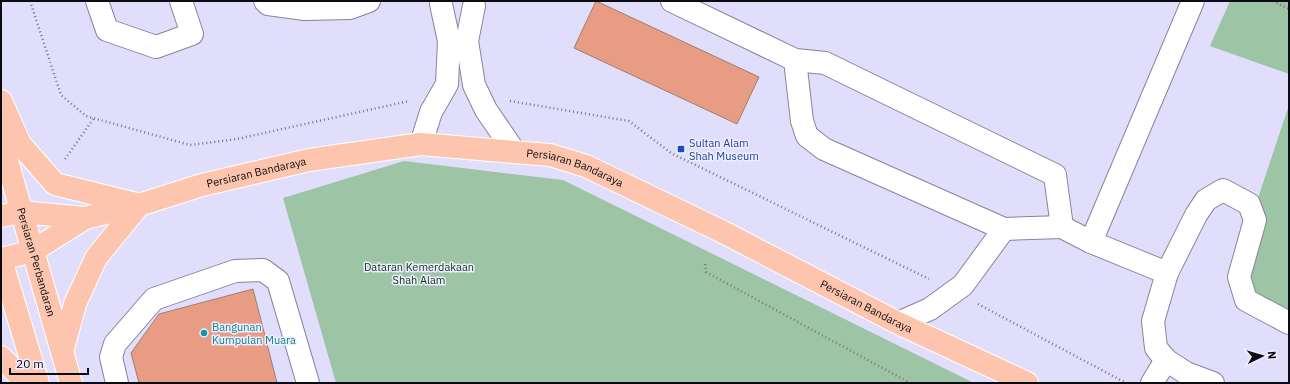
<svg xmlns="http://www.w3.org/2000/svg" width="1290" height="384" viewBox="0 0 1290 384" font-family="'IBM Plex Sans',sans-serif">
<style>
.green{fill:#9dc4a5}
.building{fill:#e99c84;stroke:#9b7e75}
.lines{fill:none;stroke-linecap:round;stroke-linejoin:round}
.minor-casing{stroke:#87839e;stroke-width:24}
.major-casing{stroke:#fff;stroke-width:24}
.path{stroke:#767487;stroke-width:2.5;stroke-dasharray:1 3;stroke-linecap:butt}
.minor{stroke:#fff;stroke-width:22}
.major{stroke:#fdc5ad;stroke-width:22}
.transit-dot{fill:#1a4fb4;stroke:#efedfe;stroke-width:1.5}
.culture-dot{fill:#0f9aa8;stroke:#efedfe;stroke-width:1.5}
.labels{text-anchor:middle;stroke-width:3;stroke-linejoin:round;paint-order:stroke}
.transit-label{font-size:11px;fill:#164399;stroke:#efedfe;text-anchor:start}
.street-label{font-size:11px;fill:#0c0b14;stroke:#efedfe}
.park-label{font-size:11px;fill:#013615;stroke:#efedfe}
.culture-label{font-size:11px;fill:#0d838f;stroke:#efedfe;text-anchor:start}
</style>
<rect width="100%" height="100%" fill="#e1defb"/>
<!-- green -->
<g class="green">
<polygon points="1230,1 1289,1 1289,74 1210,46"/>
<polygon points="1289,105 1289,317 1251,296 1245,276 1263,220 1258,198"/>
<polygon points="404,161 563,180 974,383 336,383 283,198"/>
</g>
<!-- building -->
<g class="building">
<polygon points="596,1 759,77 737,124 574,48"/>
<polygon points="253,289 277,383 139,383 131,353 159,314"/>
</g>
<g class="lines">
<defs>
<g id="minor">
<polyline points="97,1 107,30 156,47 192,34 181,1"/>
<polyline points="265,1 268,4 305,9 350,8 369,1"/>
<polyline points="672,1 795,60 825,63 1055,175 1062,227 1091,242 1167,273"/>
<polyline points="474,6 467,41 474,85 486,110 514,151"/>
<polyline points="795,60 802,121 807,136 824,149 1004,229 1062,227"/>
<polyline points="421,144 431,112 447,84 449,41 441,4"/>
<polyline points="1091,242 1193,1"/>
<polyline points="898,323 930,309 963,285 1004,229"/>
<polyline points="117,383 111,357 115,344 154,299 235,271 263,270 278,281 308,383"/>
<polyline points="1152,383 1166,360"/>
<polyline points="1213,383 1186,373 1166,360 1156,348 1153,321 1167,273 1196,215 1206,200 1223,190 1249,204 1255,220 1239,277 1246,300 1289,323"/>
</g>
<g id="major">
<polyline points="1,101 20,144 55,184 136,204"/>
<path id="s1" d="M1 140 71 383"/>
<polyline points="1,216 21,212 85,218"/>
<path id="s2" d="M1 259 33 251 85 218 139 205 202 185 309 160 421 144 550 155 586 166 723 232 898 323 1027 383"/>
<polyline points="1,260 38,383"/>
<polyline points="62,352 75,304 96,258 139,205"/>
<polyline points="1,357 26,383"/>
</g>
</defs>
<!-- minor casing -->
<use href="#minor" class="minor-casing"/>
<!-- major casing -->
<use href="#major" class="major-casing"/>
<!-- path -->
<g class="path">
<polyline points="30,1 61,95 86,116 190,145 237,139 409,101"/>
<polyline points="1273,1 1289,9"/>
<polyline points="510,101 629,121 671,153 929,279"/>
<polyline points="65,159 94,118"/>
<polyline points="705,264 706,272 717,278 910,383"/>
<polyline points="978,304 1126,383"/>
</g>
<!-- minor -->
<use href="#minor" class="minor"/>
<!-- major -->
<use href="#major" class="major"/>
</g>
<!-- markers -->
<rect class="transit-dot" x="677" y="145" width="8" height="8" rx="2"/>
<circle class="culture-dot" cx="204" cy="333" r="4"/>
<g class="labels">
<!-- transit labels -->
<g class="transit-label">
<text x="689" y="147">Sultan Alam<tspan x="689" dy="13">Shah Museum</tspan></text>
</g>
<!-- street labels -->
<g class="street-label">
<text dy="4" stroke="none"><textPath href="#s2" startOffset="596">Persiaran Bandaraya</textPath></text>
<text dy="4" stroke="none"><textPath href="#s2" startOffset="272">Persiaran Bandaraya</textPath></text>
<text dy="4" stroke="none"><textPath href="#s1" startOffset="127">Persiaran Perbandaran</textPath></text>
<text dy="4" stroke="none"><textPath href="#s2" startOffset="920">Persiaran Bandaraya</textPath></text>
</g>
<!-- park labels -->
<g class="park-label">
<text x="419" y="271">Dataran Kemerdakaan<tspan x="419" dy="13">Shah Alam</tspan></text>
</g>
<!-- culture labels -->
<g class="culture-label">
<text x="212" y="331">Bangunan<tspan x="212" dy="13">Kumpulan Muara</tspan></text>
</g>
</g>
<!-- border -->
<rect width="1290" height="384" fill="none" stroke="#0c0b14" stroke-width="4"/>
<!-- north arrow -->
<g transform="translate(1262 356) rotate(85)" stroke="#efedfe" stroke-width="3" paint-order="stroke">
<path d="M0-3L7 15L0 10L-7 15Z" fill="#0c0b14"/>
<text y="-6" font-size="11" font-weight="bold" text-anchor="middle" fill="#0c0b14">N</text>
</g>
<!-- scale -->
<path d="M10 368v6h78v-6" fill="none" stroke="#0c0b14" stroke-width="2"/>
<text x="16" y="368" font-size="12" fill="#0c0b14" stroke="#efedfe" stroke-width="3" paint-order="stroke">20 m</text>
</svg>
